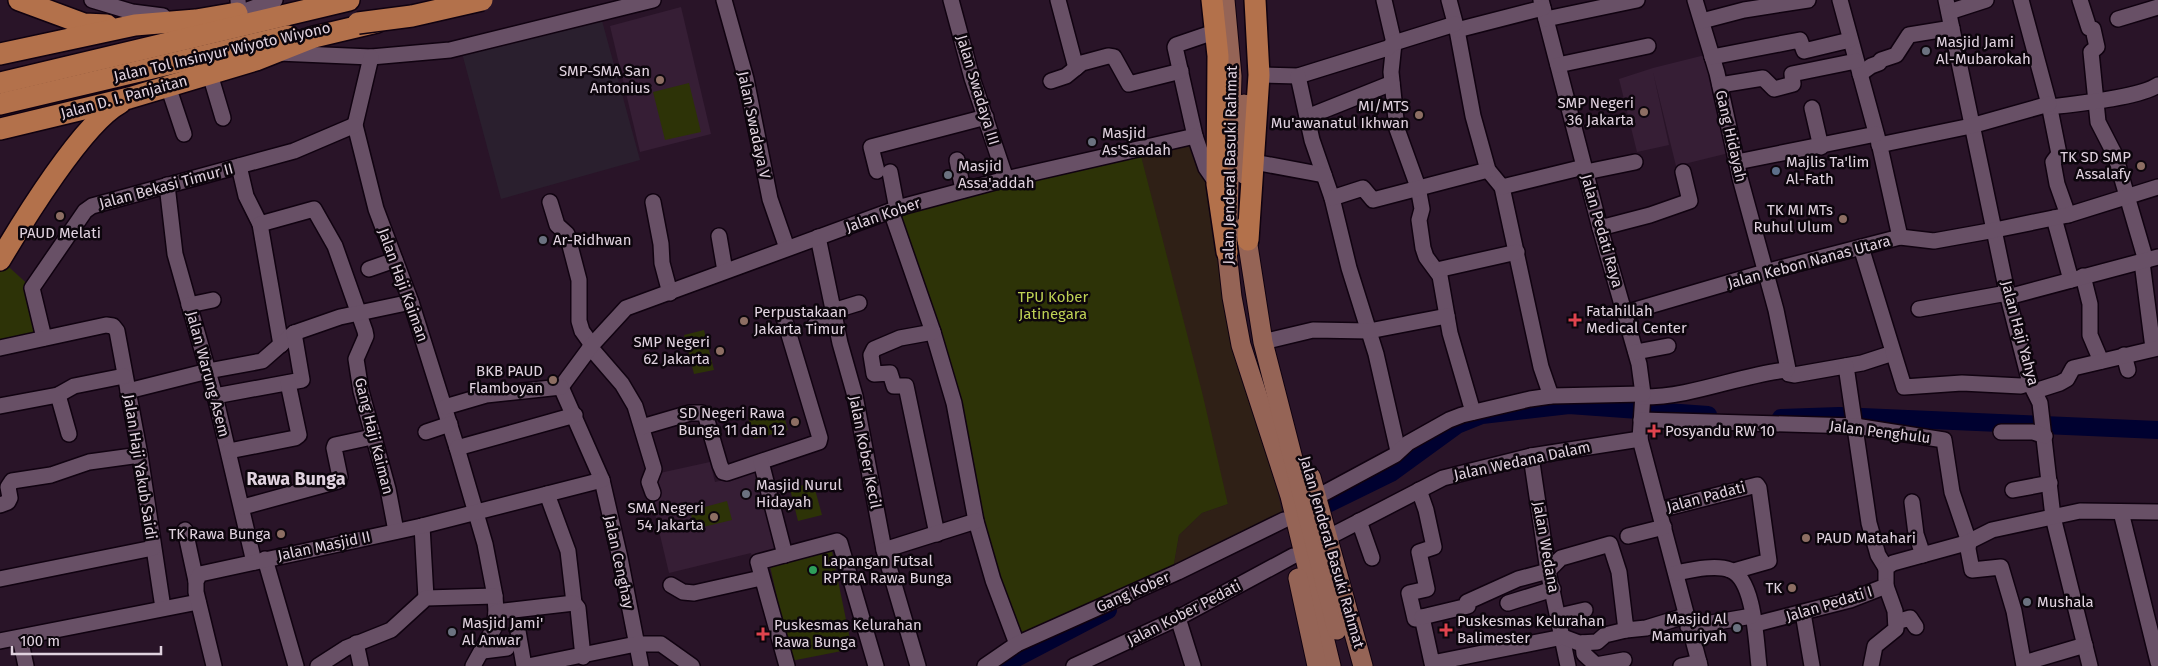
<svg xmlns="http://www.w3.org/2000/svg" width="2158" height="666" viewBox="0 0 2158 666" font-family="'Fira Sans',sans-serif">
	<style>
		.commercial { fill: #2f2016 }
		.industrial { fill: #2a1f2e }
		.built { fill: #361e35 }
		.green { fill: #2d3307 }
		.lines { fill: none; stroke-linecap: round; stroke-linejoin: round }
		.river { stroke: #000130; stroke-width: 18 }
		.minor-casing { stroke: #100210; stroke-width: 18 }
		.major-casing { stroke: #100210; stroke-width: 21 }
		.highway-casing { stroke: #100210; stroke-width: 24 }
		.minor { stroke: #685066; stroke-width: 15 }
		.major { stroke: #956456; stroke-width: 19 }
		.highway { stroke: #b3714b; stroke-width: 21 }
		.highway-bridge-casing { stroke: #100210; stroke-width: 24; stroke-linecap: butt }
		.highway-bridge { stroke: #b3714b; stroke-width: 21 }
		.worship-dot { fill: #6b7280; stroke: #0c050c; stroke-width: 2 }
		.education-dot { fill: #8d6e63; stroke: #0c050c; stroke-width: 2 }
		.service-dot { fill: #5c6f8a; stroke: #0c050c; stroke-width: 2 }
		.health-dot { fill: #e0444e; stroke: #0c050c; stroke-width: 2 }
		.leisure-dot { fill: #2e9e5b; stroke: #0c050c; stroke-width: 2 }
		.labels { text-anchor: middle; stroke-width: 5; stroke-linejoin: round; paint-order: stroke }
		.poi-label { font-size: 15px; fill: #e0d2df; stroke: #0c050c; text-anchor: start }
		.street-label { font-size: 15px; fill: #e0d2df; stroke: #0c050c }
		.park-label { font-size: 15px; fill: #bed154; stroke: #0c050c }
		.quarter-label { font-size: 18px; font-weight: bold; fill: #e0d2df; stroke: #0c050c }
	</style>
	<rect width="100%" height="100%" fill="#291428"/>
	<path class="commercial" d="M1195,136L1206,168L1284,520L1172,575L1179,535L1202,513L1228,504L1139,148Z"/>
	<path class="industrial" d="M601,17L640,160L501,199L462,53Z"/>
	<g class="built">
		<path d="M681,7L711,134L640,152L610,26Z"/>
		<path d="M1709,54L1733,152L1676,166L1653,72L1669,145L1637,152L1619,79L1653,68Z"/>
		<path d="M710,462L715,482L762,471L781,552L753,559L751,553L669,573L646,476Z"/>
	</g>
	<g class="green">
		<path d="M689,83L701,132L665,140L653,92Z"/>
		<path d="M1139,148L1202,392L1228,504L1202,513L1179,535L1172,575L1017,644L891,211Z"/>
		<path d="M0,259L32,288L44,338L0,348Z"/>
		<path d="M704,330L714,370L694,374L684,335Z"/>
		<path d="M782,408L788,430L754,439L748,417Z"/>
		<path d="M813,482L822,515L798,521L790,489Z"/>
		<path d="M727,501L732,520L695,529L690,511Z"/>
		<path d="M832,551L852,649L791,661L770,566Z"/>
	</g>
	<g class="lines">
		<g class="river">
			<path d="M1781,418L1839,416L2158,430"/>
			<path d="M1307,514L1391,473L1457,425L1482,415L1569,405L1708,415"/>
			<path d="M1001,666L1108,610"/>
		</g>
		<defs>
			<g id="minor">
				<path d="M92,0L132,12L163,16"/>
				<path d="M238,0L239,13L275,0"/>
				<path d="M724,0L746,79L770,199L787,248"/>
				<path d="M951,0L972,78L1006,179"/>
				<path d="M1058,0L1076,68"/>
				<path d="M1384,0L1394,43L1391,72L1397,129L1418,187L1422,209L1419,220L1423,248L1426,257L1440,276L1450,333L1473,412"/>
				<path d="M1449,0L1457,30L1473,116L1488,170L1502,187L1541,367L1551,396"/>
				<path d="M1541,0L1600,228L1639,364L1643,394L1640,439L1700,666"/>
				<path d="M1695,0L1717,73L1740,178L1776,310L1789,374L1794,375L1862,363L1893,353"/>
				<path d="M1840,0L1880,147L1900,237"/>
				<path d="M1946,0L2008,297L2030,383L2040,403L2053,517L2090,666"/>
				<path d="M2021,0L2049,104L2059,154L2053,162L2057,184L2068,215"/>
				<path d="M2080,0L2089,28L2093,29L2097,47L2091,52L2098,122L2115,155L2146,261"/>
				<path d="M1949,12L1986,0"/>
				<path d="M1546,19L1637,0"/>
				<path d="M2118,19L2158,7"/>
				<path d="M1702,21L1744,10L1808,0"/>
				<path d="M1457,30L1543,8"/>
				<path d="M1217,31L1176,45L1175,47L1195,136L1206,168L1217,184"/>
				<path d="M278,53L371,57L450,50L653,0"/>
				<path d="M371,57L355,125L376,209L411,302L457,448L485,544L495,596L496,612L494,628L473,666"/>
				<path d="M1712,57L1800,40L1804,51L1850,40"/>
				<path d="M1558,65L1648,46"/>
				<path d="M1860,74L1871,66L1879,63L1881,60L1896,55L1909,35L1952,28"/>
				<path d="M1259,75L1298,76L1388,48L1394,43L1455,24"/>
				<path d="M1298,76L1312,140L1332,198L1349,268L1376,354L1398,451"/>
				<path d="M212,81L223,118"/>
				<path d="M1051,81L1066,76L1082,63L1108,56L1114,57L1129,84L1181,71"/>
				<path d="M1720,85L1763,78L1774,89L1793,84L1792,74L1856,61"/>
				<path d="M168,86L184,134"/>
				<path d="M2049,107C2075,104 2139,98 2158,85"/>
				<path d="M1812,108L1821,147"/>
				<path d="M1307,117L1392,83"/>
				<path d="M1879,145L1971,126L2049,104"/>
				<path d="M957,160L963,190"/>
				<path d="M1254,162L1324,175"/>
				<path d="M1737,162L1876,134"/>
				<path d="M239,166L246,196L260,224L281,345"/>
				<path d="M877,171L871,147L986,117"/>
				<path d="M890,172L897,209"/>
				<path d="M1586,172L1635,162"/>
				<path d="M167,185L175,254L215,396L254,562"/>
				<path d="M1502,187L1584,167"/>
				<path d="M1332,198L1363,188L1373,200L1488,170"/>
				<path d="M550,202L557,225L567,234L579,280V321L582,331L592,345"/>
				<path d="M653,202L661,244L662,263L670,293"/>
				<path d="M891,211L933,332L954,403L976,521L993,580L1017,644"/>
				<path d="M2054,218L2071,280"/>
				<path d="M260,224L314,209L335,246L365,331L366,336L356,359L361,391L388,489L396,531"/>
				<path d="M1600,228L1650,215L1690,201L1683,172"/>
				<path d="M719,236L725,271"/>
				<path d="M818,237L840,343L855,396L884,550L918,666"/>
				<path d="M1861,247L1904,387L1962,383L2021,386L2030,383"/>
				<path d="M2142,262L2153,348"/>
				<path d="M369,269L395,260"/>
				<path d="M1437,270L1517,252"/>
				<path d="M2083,276L2090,304V335L2101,361"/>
				<path d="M2008,297L2158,257"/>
				<path d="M189,305L213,300"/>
				<path d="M1919,309L2007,293"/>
				<path d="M833,311L859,303"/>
				<path d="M1625,313L1765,272L1900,237L1934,241L1995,230L2068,215L2158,187"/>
				<path d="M815,325L835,321"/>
				<path d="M933,332L900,338L874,349L871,355L874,374L890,373L894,386H906L937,534"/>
				<path d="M44,338L32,288L85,211L92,206L294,151L355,125"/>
				<path d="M1263,342L1313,330L1369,331L1447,316"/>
				<path d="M590,347L622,384L635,406L654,469L649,482L653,493"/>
				<path d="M0,348L106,325L113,326L117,331L140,455L163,608"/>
				<path d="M1636,352L1668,346"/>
				<path d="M2124,355L2128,370"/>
				<path d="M1846,366L1869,523L1878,555L1886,568"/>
				<path d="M561,387L592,345L626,308L901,207L1006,179L1195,136"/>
				<path d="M561,387L602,480L620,558L641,666"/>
				<path d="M128,391L208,371L262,361L294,333L340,317L411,302"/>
				<path d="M2035,391L2060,383L2067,379L2073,368L2158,348"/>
				<path d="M58,395L69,434"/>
				<path d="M215,396L302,380L294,333"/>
				<path d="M1643,397C1693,397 1739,375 1787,370"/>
				<path d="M0,406L58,395L74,386L124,376"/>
				<path d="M445,407L486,395L561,387"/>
				<path d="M1641,420L1855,426L1944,440L1952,492L1969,542L1968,549L1972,570L2001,567L2014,611L2024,666"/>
				<path d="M642,427L690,413H702L706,417L720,465L723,472L727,473L819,442L820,438L784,318"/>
				<path d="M426,432L450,424"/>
				<path d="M2001,432H2033L2045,436"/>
				<path d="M457,448L575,415"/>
				<path d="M229,451L295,438L299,435L288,383"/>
				<path d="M1531,456L1548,571L1568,666"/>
				<path d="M761,462L785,555"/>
				<path d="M1419,490L1426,510L1434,547L1419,552L1427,589L1409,593L1415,619L1422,617L1432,663L1563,637L1579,643L1597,642L1605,635L1626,630"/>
				<path d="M2013,490L2050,483"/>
				<path d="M547,494L568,551L574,603L578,608L583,657"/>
				<path d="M1317,497L1395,455L1408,443L1449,420L1462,415L1530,399L1551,396L1643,394"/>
				<path d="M1912,502L1916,534L1923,555"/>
				<path d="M0,505L8,502L10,498L8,487L12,481L51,475L89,462L140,455"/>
				<path d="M243,507L338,481L340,477L334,448L335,445L372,437"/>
				<path d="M1659,510L1757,485L1759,488L1769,561L1734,571"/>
				<path d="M2121,512L2158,662"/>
				<path d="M1359,521L1372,558"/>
				<path d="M422,526L426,598"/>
				<path d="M185,530L196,581"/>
				<path d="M1628,536L1664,527"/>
				<path d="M1329,537L1443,478L1531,456L1640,439"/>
				<path d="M884,550L976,521"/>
				<path d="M265,559L296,666"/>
				<path d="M1676,573C1691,570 1716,564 1730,570C1755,579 1756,643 1759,666"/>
				<path d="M0,579L153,548"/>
				<path d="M671,585L683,592L694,593L761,578"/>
				<path d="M1508,603L1553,589"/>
				<path d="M496,612L574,603"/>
				<path d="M1803,613L1812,666"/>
				<path d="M1559,616L1585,610"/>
				<path d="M1422,617L1468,606L1467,602L1518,579L1548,571L1561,558L1610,544L1619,572L1626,630L1646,628L1685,616"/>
				<path d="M1178,618L1193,666"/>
				<path d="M1896,622L1910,618L1916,627"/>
				<path d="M1756,624L1850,600L1886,586V568L1893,563L1966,543L1992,530L2080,511L2158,512"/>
				<path d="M1688,627L1752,616"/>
				<path d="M518,631L524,666"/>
				<path d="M20,638L26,666"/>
				<path d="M0,641L198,602"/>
				<path d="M356,643L361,666"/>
				<path d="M1583,643L1584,654L1596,665L1624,660"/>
				<path d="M483,651L507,648"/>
				<path d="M2024,663L2085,645"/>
				<path d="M214,666L196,592V581L200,574L422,526L602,480"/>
				<path d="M318,666L346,648L391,630L426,598L495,596"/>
				<path d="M528,666L636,644H661L692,666"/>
				<path d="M787,666L758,562L837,541L840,543L876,666"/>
				<path d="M985,666L1017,644L1178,572L1284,520"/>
				<path d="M1074,666L1178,618L1293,556"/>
				<path d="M1681,666L1699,662"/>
				<path d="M1871,666L1875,646L1896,629L1895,611L1886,586"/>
			</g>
			<g id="major">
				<path d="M1225,0L1232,76L1227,252L1232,297L1241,345L1290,496L1331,666"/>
				<path d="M1244,104V174"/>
				<path d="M1245,226L1263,342L1337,630"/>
				<path d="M1311,477L1363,666"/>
				<path d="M1298,578L1317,666"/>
			</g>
			<g id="highway">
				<path d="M19,0L84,24L107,25"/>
				<path d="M1212,0L1218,56L1217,184L1227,252"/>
				<path d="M0,54L135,25L196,20L237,13"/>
				<path d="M0,83L349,0"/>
				<path d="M0,104L288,36"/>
				<path d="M0,129L129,98L256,60L314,37L377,22"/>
				<path d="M1248,240L1259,75L1255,0"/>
				<path d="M0,260C23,221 83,123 120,103"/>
			</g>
		</defs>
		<use href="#minor" class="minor-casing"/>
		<use href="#major" class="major-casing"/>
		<use href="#highway" class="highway-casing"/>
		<use href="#minor" class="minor"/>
		<use href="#major" class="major"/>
		<use href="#highway" class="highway"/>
		<defs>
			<path id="highway-bridge" d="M358,23L412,16L482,0"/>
		</defs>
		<use href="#highway-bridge" class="highway-bridge-casing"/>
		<use href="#highway-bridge" class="highway-bridge"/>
	</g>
	<g class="worship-dot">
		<circle cx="1926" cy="51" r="5"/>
		<circle cx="1092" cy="142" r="5"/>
		<circle cx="948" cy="175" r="5"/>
		<circle cx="543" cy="240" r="5"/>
		<circle cx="746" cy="494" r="5"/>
		<circle cx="2027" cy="602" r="5"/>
		<circle cx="1737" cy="628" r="5"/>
		<circle cx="452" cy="632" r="5"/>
	</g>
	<g class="education-dot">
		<circle cx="660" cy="80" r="5"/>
		<circle cx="1644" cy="112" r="5"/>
		<circle cx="1419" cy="115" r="5"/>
		<circle cx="2141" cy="166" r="5"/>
		<circle cx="60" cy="216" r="5"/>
		<circle cx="1843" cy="219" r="5"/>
		<circle cx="744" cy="321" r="5"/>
		<circle cx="720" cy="351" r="5"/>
		<circle cx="553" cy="380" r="5"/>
		<circle cx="795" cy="422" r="5"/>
		<circle cx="714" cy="517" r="5"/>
		<circle cx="281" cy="534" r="5"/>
		<circle cx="1806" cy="538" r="5"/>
		<circle cx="1792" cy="588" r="5"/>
	</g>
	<circle class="service-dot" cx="1776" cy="171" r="5"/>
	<g class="health-dot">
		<path d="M1572.5 312.5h5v5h5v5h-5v5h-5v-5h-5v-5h5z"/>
		<path d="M1651.5 423.5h5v5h5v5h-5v5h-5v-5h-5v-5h5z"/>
		<path d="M1443.5 622.5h5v5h5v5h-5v5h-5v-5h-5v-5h5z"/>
		<path d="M760.5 626.5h5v5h5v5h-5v5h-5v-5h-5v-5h5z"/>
	</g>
	<circle class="leisure-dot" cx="813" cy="570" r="5"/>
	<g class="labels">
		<g class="poi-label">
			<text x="1936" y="47">Masjid Jami<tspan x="1936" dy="17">Al-Mubarokah</tspan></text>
			<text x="650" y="76" text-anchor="end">SMP-SMA San<tspan x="650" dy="17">Antonius</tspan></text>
			<text x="1634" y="108" text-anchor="end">SMP Negeri<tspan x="1634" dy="17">36 Jakarta</tspan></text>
			<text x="1409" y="111" text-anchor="end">MI/MTS<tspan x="1409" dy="17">Mu'awanatul Ikhwan</tspan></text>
			<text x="1102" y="138">Masjid<tspan x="1102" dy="17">As'Saadah</tspan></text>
			<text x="2131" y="162" text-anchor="end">TK SD SMP<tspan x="2131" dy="17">Assalafy</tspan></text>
			<text x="1786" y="167">Majlis Ta'lim<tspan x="1786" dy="17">Al-Fath</tspan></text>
			<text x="958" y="171">Masjid<tspan x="958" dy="17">Assa'addah</tspan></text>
			<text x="1833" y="215" text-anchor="end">TK MI MTs<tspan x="1833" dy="17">Ruhul Ulum</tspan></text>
			<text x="60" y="238" text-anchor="middle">PAUD Melati</text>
			<text x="553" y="245">Ar-Ridhwan</text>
			<text x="1586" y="316">Fatahillah<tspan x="1586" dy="17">Medical Center</tspan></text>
			<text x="754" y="317">Perpustakaan<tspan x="754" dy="17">Jakarta Timur</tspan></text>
			<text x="710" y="347" text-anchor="end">SMP Negeri<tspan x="710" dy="17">62 Jakarta</tspan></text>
			<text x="543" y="376" text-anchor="end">BKB PAUD<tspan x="543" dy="17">Flamboyan</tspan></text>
			<text x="785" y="418" text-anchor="end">SD Negeri Rawa<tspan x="785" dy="17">Bunga 11 dan 12</tspan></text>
			<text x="1665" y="436">Posyandu RW 10</text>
			<text x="756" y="490">Masjid Nurul<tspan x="756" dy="17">Hidayah</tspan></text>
			<text x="704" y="513" text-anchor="end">SMA Negeri<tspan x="704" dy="17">54 Jakarta</tspan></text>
			<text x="271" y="539" text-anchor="end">TK Rawa Bunga</text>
			<text x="1816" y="543">PAUD Matahari</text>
			<text x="823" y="566">Lapangan Futsal<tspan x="823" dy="17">RPTRA Rawa Bunga</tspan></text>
			<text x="1782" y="593" text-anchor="end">TK</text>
			<text x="2037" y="607">Mushala</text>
			<text x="1727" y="624" text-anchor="end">Masjid Al<tspan x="1727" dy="17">Mamuriyah</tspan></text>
			<text x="1457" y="626">Puskesmas Kelurahan<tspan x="1457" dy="17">Balimester</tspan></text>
			<text x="462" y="628">Masjid Jami'<tspan x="462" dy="17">Al Anwar</tspan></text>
			<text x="774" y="630">Puskesmas Kelurahan<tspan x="774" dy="17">Rawa Bunga</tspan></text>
		</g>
		<g class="street-label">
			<text transform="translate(222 52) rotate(-13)" y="5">Jalan Tol Insinyur Wiyoto Wiyono</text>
			<text transform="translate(978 90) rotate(73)" y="5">Jalan Swadaya III</text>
			<text transform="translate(124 97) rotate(-15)" y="5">Jalan D. I. Panjaitan</text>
			<text transform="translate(754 125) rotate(78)" y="5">Jalan Swadaya V</text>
			<text transform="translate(1731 136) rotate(77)" y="5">Gang Hidayah</text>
			<text transform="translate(1230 165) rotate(-89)" y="5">Jalan Jenderal Basuki Rahmat</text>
			<text transform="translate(166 186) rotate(-15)" y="5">Jalan Bekasi Timur II</text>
			<text transform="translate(883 215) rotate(-19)" y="5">Jalan Kober</text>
			<text transform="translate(1602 231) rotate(74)" y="5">Jalan Pedati Raya</text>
			<text transform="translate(1809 262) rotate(-15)" y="5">Jalan Kebon Nanas Utara</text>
			<text transform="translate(403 285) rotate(70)" y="5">Jalan Haji Kaiman</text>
			<text transform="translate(2020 333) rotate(75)" y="5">Jalan Haji Yahya</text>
			<text transform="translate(208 374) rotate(75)" y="5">Jalan Warung Asem</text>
			<text transform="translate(1880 432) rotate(7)" y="5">Jalan Penghulu</text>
			<text transform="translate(374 436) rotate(76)" y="5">Gang Haji Kaiman</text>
			<text transform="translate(865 452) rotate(79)" y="5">Jalan Kober Kecil</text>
			<text transform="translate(1522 461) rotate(-12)" y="5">Jalan Wedana Dalam</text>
			<text transform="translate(140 467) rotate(81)" y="5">Jalan Haji Yakub Saidi</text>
			<text transform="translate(1706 497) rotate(-15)" y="5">Jalan Padati</text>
			<text transform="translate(324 546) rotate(-12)" y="5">Jalan Masjid II</text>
			<text transform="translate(1546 547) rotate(80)" y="5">Jalan Wedana</text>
			<text transform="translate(1332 552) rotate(74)" y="5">Jalan Jenderal Basuki Rahmat</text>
			<text transform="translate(619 562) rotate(78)" y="5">Jalan Cenghay</text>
			<text transform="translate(1133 592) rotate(-24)" y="5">Gang Kober</text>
			<text transform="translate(1829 604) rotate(-17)" y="5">Jalan Pedati I</text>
			<text transform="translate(1184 613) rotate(-27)" y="5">Jalan Kober Pedati</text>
		</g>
		<g class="park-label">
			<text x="1053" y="302">TPU Kober<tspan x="1053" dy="17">Jatinegara</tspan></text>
		</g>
		<g class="quarter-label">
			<text x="296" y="485">Rawa Bunga</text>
		</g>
	</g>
	<path d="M12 646v8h149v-8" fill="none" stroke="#e0d2df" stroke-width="2.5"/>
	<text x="20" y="646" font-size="15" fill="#e0d2df" stroke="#0c050c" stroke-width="4" paint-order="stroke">100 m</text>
</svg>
